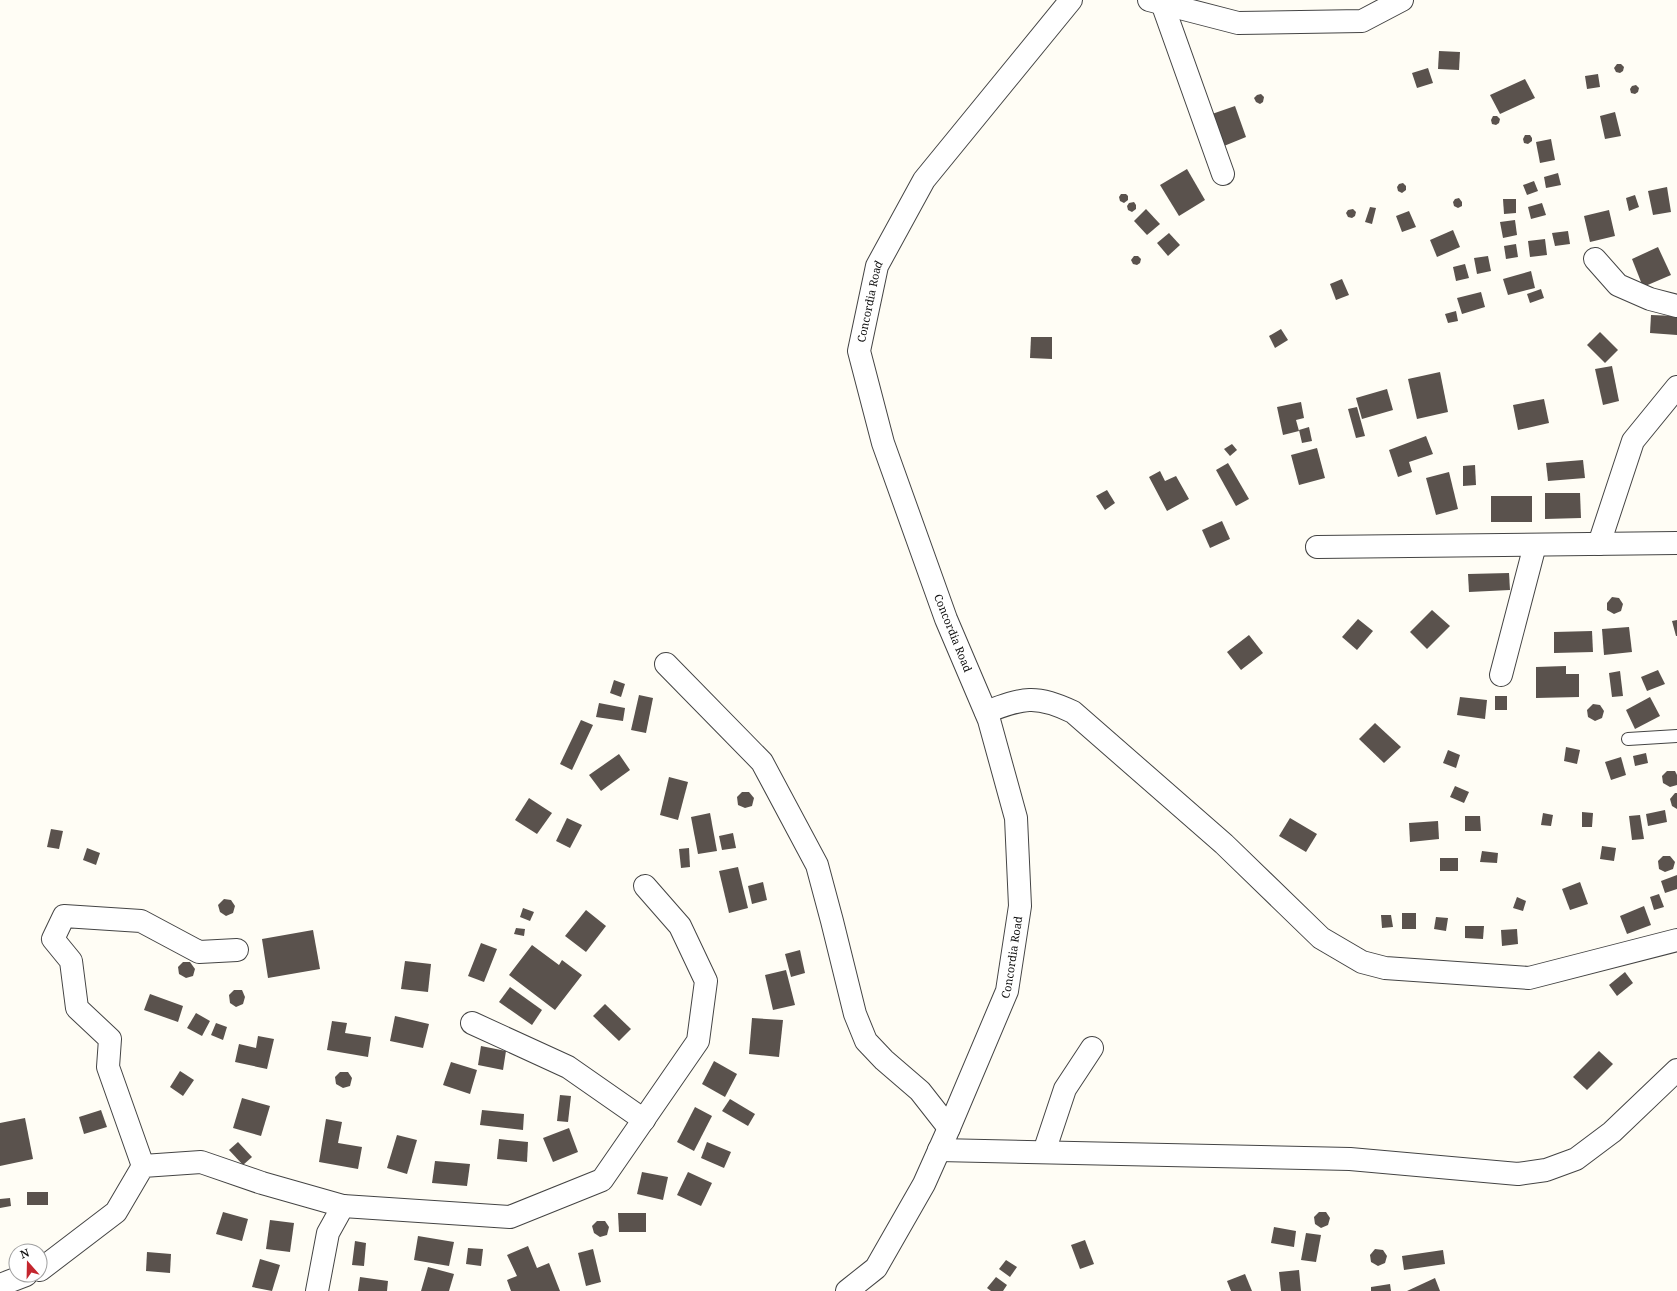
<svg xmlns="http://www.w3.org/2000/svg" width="1677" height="1291" viewBox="0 0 1677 1291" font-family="'Noto Serif',serif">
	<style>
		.building { fill: #5a524d }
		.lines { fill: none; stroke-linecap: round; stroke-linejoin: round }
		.lane-casing { stroke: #444; stroke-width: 14 }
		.street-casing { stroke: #444; stroke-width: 24 }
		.lane { stroke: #fff; stroke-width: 12 }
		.street { stroke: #fff; stroke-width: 22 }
		.labels { text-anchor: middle; stroke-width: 4; stroke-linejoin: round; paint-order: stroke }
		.street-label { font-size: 11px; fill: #111; stroke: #fff }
	</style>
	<rect width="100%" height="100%" fill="#fffdf5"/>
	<g class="building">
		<path d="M1439,51L1460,52L1459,70L1438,69Z"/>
		<path d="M1617,64H1621L1624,67L1623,71L1620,73L1616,72L1614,68Z"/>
		<path d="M1428,68L1433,83L1417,88L1412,73Z"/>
		<path d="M1598,74L1600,87L1587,89L1585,76Z"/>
		<path d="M1525,79L1535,98L1500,114L1490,95Z"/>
		<path d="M1636,85L1639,88L1638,92L1635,94L1631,93L1630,89L1632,86Z"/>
		<path d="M1261,94L1264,97L1263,102L1260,104L1256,102L1254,98L1257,95Z"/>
		<path d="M1235,106L1246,137L1224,146L1212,114Z"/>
		<path d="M1615,112L1621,136L1605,139L1600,116Z"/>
		<path d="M1493,116H1497L1500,119L1499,123L1496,125L1492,124L1491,120Z"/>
		<path d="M1525,135H1530L1532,138V141L1528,144L1524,143L1523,139Z"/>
		<path d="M1551,139L1555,160L1540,163L1536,142Z"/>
		<path d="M1187,169L1205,200L1179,216L1160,185Z"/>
		<path d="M1558,173L1561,185L1546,188L1544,177Z"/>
		<path d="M1534,181L1538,191L1527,195L1523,185Z"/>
		<path d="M1403,183L1406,186V190L1402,193L1398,191L1397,187L1399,184Z"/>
		<path d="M1667,187L1671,212L1653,215L1648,191Z"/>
		<path d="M1121,194H1126L1128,196V200L1124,203L1120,201L1119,197Z"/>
		<path d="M1635,195L1639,207L1629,211L1626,198Z"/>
		<path d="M1459,198L1462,202V206L1458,208L1454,206L1453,202L1455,199Z"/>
		<path d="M1503,199H1516V213L1504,214Z"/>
		<path d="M1134,202L1136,205V209L1132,212L1128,210L1127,206L1129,203Z"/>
		<path d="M1542,203L1546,215L1531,219L1528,207Z"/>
		<path d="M1370,207L1376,208L1372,224L1365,222Z"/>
		<path d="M1146,209L1160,224L1147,235L1134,221Z"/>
		<path d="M1353,209L1356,212L1355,216L1352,218L1348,217L1346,213L1348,210Z"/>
		<path d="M1609,210L1615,236L1590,242L1584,216Z"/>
		<path d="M1409,211L1416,227L1402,232L1396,216Z"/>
		<path d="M1515,220L1517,235L1503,238L1500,222Z"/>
		<path d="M1453,230L1460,247L1437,257L1430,240Z"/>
		<path d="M1568,231L1570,244L1555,246L1552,233Z"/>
		<path d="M1169,233L1180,245L1168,256L1157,243Z"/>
		<path d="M1545,239L1547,255L1530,257L1528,241Z"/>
		<path d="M1516,244L1518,257L1506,259L1504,246Z"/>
		<path d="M1658,247L1671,275L1643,287L1632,259Z"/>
		<path d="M1134,256H1138L1141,259L1140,263L1137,265L1133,264L1131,260Z"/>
		<path d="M1488,256L1491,271L1477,274L1474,258Z"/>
		<path d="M1465,264L1469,278L1456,281L1453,267Z"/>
		<path d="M1531,271L1535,288L1508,295L1503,279Z"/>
		<path d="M1342,279L1349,295L1336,300L1330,284Z"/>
		<path d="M1541,289L1544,298L1530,303L1527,294Z"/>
		<path d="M1481,292L1485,307L1462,314L1457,298Z"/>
		<path d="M1456,311L1458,321L1448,323L1445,314Z"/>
		<path d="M1651,315L1677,316V335L1650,333Z"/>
		<path d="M1281,329L1288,340L1275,348L1269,336Z"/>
		<path d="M1600,332L1618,350L1605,363L1587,345Z"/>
		<path d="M1031,337H1052V359L1030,358Z"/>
		<path d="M1612,366L1619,401L1603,405L1595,369Z"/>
		<path d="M1440,372L1448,412L1417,419L1408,379Z"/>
		<path d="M1387,389L1393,410L1362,419L1356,398Z"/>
		<path d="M1544,399L1549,423L1518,430L1513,405Z"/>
		<path d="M1301,402L1304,418L1296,420L1299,431L1283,435L1277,407Z"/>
		<path d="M1357,407L1365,436L1356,438L1348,409Z"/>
		<path d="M1309,427L1312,441L1302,443L1299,430Z"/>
		<path d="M1426,436L1433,454L1409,462L1412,472L1398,477L1389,450Z"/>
		<path d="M1232,444L1237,450L1230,456L1224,449Z"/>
		<path d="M1317,448L1325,478L1299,485L1291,455Z"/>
		<path d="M1583,460L1585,478L1548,481L1546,463Z"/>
		<path d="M1228,463L1249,499L1236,506L1216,470Z"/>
		<path d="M1475,465L1476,485L1463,486V466Z"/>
		<path d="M1160,471L1165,481L1176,476L1189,499L1167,511L1149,477Z"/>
		<path d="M1449,472L1458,509L1436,515L1426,478Z"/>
		<path d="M1107,490L1115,503L1105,510L1096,496Z"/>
		<path d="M1545,493H1580L1581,518L1545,519Z"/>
		<rect x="1491" y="496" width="41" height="26"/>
		<path d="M1222,521L1230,539L1210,548L1202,530Z"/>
		<path d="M1509,573L1510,590L1469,592L1468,574Z"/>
		<path d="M1612,597L1619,598L1623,604L1621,611L1614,614L1607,610V603Z"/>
		<path d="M1432,610L1450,626L1427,649L1410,632Z"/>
		<path d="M1358,619L1373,631L1357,650L1342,637Z"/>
		<path d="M1677,620V636H1676L1672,621Z"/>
		<path d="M1629,627L1632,652L1604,655L1602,629Z"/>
		<path d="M1592,631L1593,652L1554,653V632Z"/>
		<path d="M1249,635L1263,653L1241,670L1227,652Z"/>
		<path d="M1566,666V674H1579V697L1536,698V667Z"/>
		<path d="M1658,670L1665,684L1647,691L1641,677Z"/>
		<path d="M1620,671L1623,696L1612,697L1609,673Z"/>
		<path d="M614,680L625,684L621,697L610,693Z"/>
		<path d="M639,695L653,698L646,733L631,730Z"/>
		<rect x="1495" y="696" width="12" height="14"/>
		<path d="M1460,697L1487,700L1485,719L1457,715Z"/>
		<path d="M1650,697L1660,716L1635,729L1626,710Z"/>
		<path d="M599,703L625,708L623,721L596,717Z"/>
		<path d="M1593,704L1600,705L1604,711L1602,718L1595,721L1588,717L1587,710Z"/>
		<path d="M581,720L593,725L572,770L560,764Z"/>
		<path d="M1375,723L1401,747L1384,763L1359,739Z"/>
		<path d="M1566,747L1580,750L1577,764L1564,761Z"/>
		<path d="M1448,750L1460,755L1456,768L1443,763Z"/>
		<path d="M1646,753L1648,763L1635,766L1633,756Z"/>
		<path d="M619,754L630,770L601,791L589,775Z"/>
		<path d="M1621,757L1626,775L1611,780L1605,762Z"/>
		<path d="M1667,771H1675L1677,775V785L1670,787L1663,783L1662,776Z"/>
		<path d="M669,777L688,782L678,820L660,815Z"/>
		<path d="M1455,786L1469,792L1464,803L1450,797Z"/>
		<path d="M742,792H749L754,798L752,806L745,808L738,805L737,797Z"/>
		<path d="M1675,793H1677V809L1672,806L1670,799Z"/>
		<path d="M529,798L552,813L537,834L515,820Z"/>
		<path d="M1665,810L1667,822L1648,826L1646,814Z"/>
		<path d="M1582,812L1593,813L1592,827H1582Z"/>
		<path d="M710,813L717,851L698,854L691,817Z"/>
		<path d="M1543,813L1553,815L1551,826L1541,825Z"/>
		<path d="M1640,815L1644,839L1632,840L1629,816Z"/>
		<path d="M1465,816H1480L1481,831H1465Z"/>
		<path d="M567,818L582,825L570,848L556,841Z"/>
		<path d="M1290,818L1317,834L1306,852L1279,836Z"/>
		<path d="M1438,821L1439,839L1410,842L1409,823Z"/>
		<path d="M51,829L63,831L59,849L47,847Z"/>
		<path d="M733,833L736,848L722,850L719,836Z"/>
		<path d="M1602,846L1616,848L1614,861L1600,859Z"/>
		<path d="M87,848L100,853L96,865L83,860Z"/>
		<path d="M689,848L690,867L681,868L679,849Z"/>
		<path d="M1482,851L1498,853L1497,863L1480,862Z"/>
		<path d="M1663,856H1670L1675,862L1673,869L1665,872L1659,869L1658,861Z"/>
		<rect x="1440" y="858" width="18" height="13"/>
		<path d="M738,867L748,908L729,913L719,871Z"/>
		<path d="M1677,875V889L1665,893L1661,881Z"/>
		<path d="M763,882L767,900L752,904L748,886Z"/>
		<path d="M1580,882L1588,904L1570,910L1562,889Z"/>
		<path d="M1659,894L1664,907L1654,910L1650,897Z"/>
		<path d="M1517,897L1526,901L1523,911L1513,908Z"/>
		<path d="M224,899L231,900L235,906L233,913L226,916L220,912L218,905Z"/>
		<path d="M1644,906L1651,925L1627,934L1620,916Z"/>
		<path d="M523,908L534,912L530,921L520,917Z"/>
		<path d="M586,910L606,926L586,952L565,936Z"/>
		<rect x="1402" y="913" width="14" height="16"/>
		<path d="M1381,915H1391L1393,927L1382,928Z"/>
		<path d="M1436,917L1448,918L1446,931L1434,929Z"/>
		<path d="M1465,926H1484L1483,939L1465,938Z"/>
		<path d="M516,928L525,929L524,936L514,934Z"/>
		<path d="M1517,929L1518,944L1502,946L1501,930Z"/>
		<path d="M313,930L320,969L268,978L262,939Z"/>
		<path d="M481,943L497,949L484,982L468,976Z"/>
		<path d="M532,945L559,965L562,960L582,975L555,1010L509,975Z"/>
		<path d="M800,950L805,973L791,977L785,954Z"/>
		<path d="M405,961L431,964L428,992L401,989Z"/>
		<path d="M183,962H190L195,969L193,976L186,978L179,974L178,967Z"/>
		<path d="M786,970L795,1005L773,1010L765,975Z"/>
		<path d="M1625,972L1633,983L1617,996L1609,985Z"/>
		<path d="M510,987L542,1010L532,1025L499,1002Z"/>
		<path d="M234,990H242L245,997L243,1004L236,1007L230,1003L229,995Z"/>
		<path d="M150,994L183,1006L178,1022L144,1010Z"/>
		<path d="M605,1004L631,1029L619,1041L593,1016Z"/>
		<path d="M196,1013L210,1021L202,1036L187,1028Z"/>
		<path d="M395,1016L429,1024L423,1048L390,1041Z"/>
		<path d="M752,1018L783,1020L779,1057L749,1054Z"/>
		<path d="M332,1021L347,1023L345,1033L371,1037L368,1057L327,1050Z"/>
		<path d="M216,1023L227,1027L223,1040L211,1035Z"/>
		<path d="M258,1036L274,1039L267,1069L235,1062L239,1044L256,1048Z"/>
		<path d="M481,1046L506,1051L503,1070L478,1065Z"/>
		<path d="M1599,1051L1613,1064L1587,1090L1573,1077Z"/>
		<path d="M714,1061L737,1074L725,1097L702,1084Z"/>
		<path d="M451,1062L477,1070L470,1094L443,1085Z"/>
		<path d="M180,1071L194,1080L183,1096L170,1087Z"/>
		<path d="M340,1072H348L352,1078L350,1086L343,1088L336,1084L335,1077Z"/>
		<path d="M560,1095L571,1096L568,1122L557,1121Z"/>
		<path d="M242,1098L270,1106L261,1136L233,1128Z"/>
		<path d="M730,1099L755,1114L748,1126L722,1111Z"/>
		<path d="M695,1107L712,1116L694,1151L677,1142Z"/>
		<path d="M101,1110L107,1127L84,1134L79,1117Z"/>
		<path d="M482,1110L524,1114L523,1130L480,1125Z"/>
		<path d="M25,1118L33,1159L0,1166V1123Z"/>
		<path d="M326,1119L342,1122L338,1143L362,1147L358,1169L319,1162Z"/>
		<path d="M569,1128L578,1152L553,1162L543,1138Z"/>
		<path d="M397,1135L417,1140L407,1174L387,1168Z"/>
		<path d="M499,1139L528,1142L527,1162L497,1159Z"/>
		<path d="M238,1142L252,1157L243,1165L229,1150Z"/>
		<path d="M707,1142L731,1152L724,1168L701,1158Z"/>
		<path d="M435,1161L470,1164L467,1186L432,1183Z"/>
		<path d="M642,1172L668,1177L663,1200L637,1194Z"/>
		<path d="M688,1172L712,1183L701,1206L677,1195Z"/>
		<rect x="27" y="1192" width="21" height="13"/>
		<path d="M10,1198L11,1206L0,1208V1199Z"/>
		<path d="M223,1212L248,1219L242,1241L216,1234Z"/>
		<path d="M1319,1212H1326L1330,1218L1328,1225L1321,1228L1315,1224L1314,1217Z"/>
		<path d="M618,1213H646V1232H619Z"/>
		<path d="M270,1220L294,1223L290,1252L266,1249Z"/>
		<path d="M597,1221H605L609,1227L607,1235L600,1237L594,1233L592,1226Z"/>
		<path d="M1274,1227L1296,1231L1294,1247L1271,1243Z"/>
		<path d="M1306,1233L1321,1235L1316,1262L1301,1260Z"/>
		<path d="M418,1236L454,1242L449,1266L414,1260Z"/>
		<path d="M1085,1240L1094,1264L1080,1269L1071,1245Z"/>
		<path d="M355,1241L366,1243L364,1266L352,1265Z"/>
		<path d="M528,1246L537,1268L549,1263L560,1291H511L507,1280L517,1276L507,1255Z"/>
		<path d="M468,1248L483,1249L481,1266L466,1264Z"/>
		<path d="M593,1249L601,1282L586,1286L578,1253Z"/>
		<path d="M1375,1249L1383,1250L1387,1256L1385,1263L1378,1266L1371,1262L1370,1255Z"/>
		<path d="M1443,1250L1445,1264L1404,1270L1402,1256Z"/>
		<path d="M147,1252L171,1254L170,1273L146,1271Z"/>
		<path d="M260,1259L280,1265L272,1291L252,1287Z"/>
		<path d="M1006,1260L1017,1267L1010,1277L999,1269Z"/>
		<path d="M428,1267L454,1274L449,1291H421Z"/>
		<path d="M1299,1270L1301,1291H1281L1279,1272Z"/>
		<path d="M1245,1274L1252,1291H1231L1227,1281Z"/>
		<path d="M360,1277L388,1281L387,1291H358Z"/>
		<path d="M996,1277L1007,1285L1003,1291H991L987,1288Z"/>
		<path d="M1435,1278L1440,1291H1407Z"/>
		<path d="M1390,1284L1391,1291H1371V1287Z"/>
	</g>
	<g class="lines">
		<defs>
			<path id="lane" d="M1628,739L1677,736"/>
			<g id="street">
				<path d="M1149,0L1238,23L1362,21L1402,0"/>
				<path d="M1162,3L1223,174"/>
				<path d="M1595,259L1618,285L1650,299L1677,306"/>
				<path d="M1599,544L1633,441L1677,387"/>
				<path d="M1317,547L1677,543"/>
				<path d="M666,664L762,762L817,865L832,921L855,1014L866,1041L884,1060L920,1091L949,1128"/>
				<path d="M1501,675L1535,545"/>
				<path d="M986,712C1023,698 1036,694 1073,712L1224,844L1321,938L1362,962L1385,968L1529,978L1677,940"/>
				<path d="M472,1023L568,1067L644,1120"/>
				<path d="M939,1150L1350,1159L1518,1174L1546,1170L1576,1159L1612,1132L1677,1070"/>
				<path d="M1044,1152L1065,1089L1092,1048"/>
				<path d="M143,1166L108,1067L110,1039L77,1008L71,961L53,939L64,916L141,921L199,952L237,950"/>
				<path d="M40,1270L116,1212L143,1166L201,1162L262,1183L343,1206"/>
				<path d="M0,1285L26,1275"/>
				<path d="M317,1291L328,1233L343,1206L510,1217L602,1180L698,1041L706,981L680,926L645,886"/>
				<path id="s1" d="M847,1291L876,1268L924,1184L949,1128L1007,991L1020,906L1016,818L989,720L946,619L883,443L859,351L877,266L924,180L1071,0"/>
			</g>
		</defs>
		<use href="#lane" class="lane-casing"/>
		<use href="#street" class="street-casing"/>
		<use href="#lane" class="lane"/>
		<use href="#street" class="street"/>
	</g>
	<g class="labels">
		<g class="street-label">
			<text dy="4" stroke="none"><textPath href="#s1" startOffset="1062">Concordia Road</textPath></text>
			<text transform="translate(953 633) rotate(68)" y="4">Concordia Road</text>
			<text dy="4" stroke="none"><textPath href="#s1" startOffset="378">Concordia Road</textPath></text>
		</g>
	</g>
	<g transform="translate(28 1263) rotate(340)"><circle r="19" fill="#ffffff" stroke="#a0a0a0"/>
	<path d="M0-3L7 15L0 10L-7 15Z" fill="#c4262e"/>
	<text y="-6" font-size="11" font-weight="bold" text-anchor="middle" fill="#111111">N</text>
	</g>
</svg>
